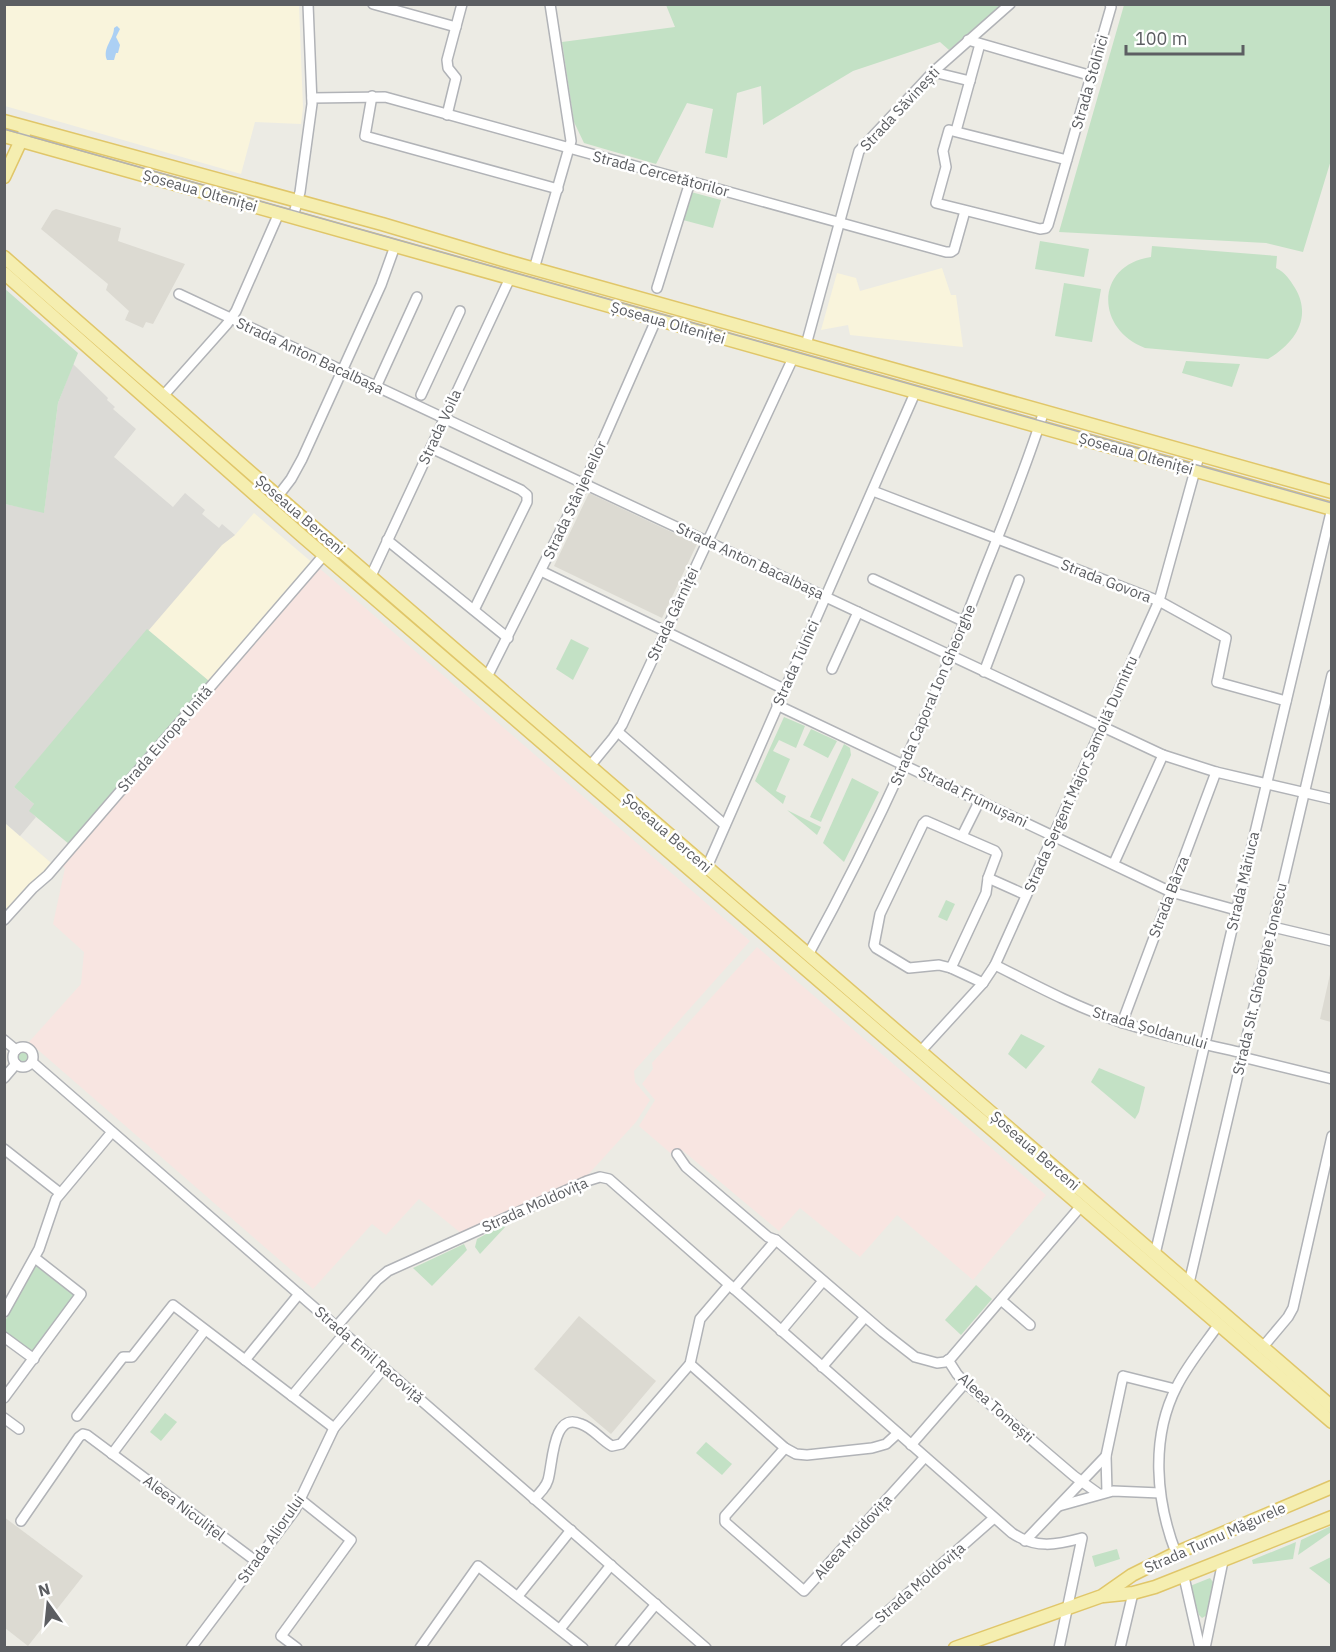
<svg xmlns="http://www.w3.org/2000/svg" width="1336" height="1652" viewBox="0 0 1336 1652" font-family="'IBM Plex Sans',sans-serif">
	<style>
		.commercial { fill: #f9f4dc }
		.industrial { fill: #dbdad6 }
		.education { fill: #dcdad2 }
		.medical { fill: #f8e5e1 }
		.green { fill: #c3e1c5 }
		.water { fill: #acd0f4 }
		.lines { fill: none; stroke-linecap: round; stroke-linejoin: round }
		.minor-casing { stroke: #b1b3b7; stroke-width: 12 }
		.major-casing { stroke: #e0c669; stroke-width: 15 }
		.minor { stroke: #fff; stroke-width: 9 }
		.major { stroke: #f5eeb0; stroke-width: 12 }
		.tram { stroke: #b2b2b3; stroke-width: 1.5 }
		.labels { text-anchor: middle; stroke-width: 5; stroke-linejoin: round; paint-order: stroke }
		.street-label { font-size: 15px; fill: #5c5e62; stroke: #fff }
	</style>
	<rect width="100%" height="100%" fill="#ecebe4"/>
	<g class="commercial">
		<path d="M4,5H299L303,108L301,124L255,122L241,174L5,106Z"/>
		<path d="M942,268L951,295H956L963,347L850,335L848,325L821,330L837,273L856,278L860,291Z"/>
		<path d="M254,513L315,565L212,684L147,629L222,544L235,535Z"/>
		<path d="M5,823L57,868L5,927Z"/>
	</g>
	<path class="industrial" d="M73,364L108,398L107,400L115,407L113,409L136,429L114,457L173,507L185,493L205,510L202,514L219,528L222,524L235,535L222,545L14,787L35,805L30,811L36,817L20,836L5,823V504L44,512L58,403Z"/>
	<g class="education">
		<path d="M56,209L121,228L118,241L185,264L153,324L146,322L143,328L125,320L129,311L106,290L108,284L41,229L52,211Z"/>
		<path d="M589,493L697,544L662,618L554,566Z"/>
		<path d="M1331,970V1022L1320,1019Z"/>
		<path d="M579,1316L656,1381L611,1434L534,1369Z"/>
		<path d="M4,1517L83,1576L28,1646L5,1628Z"/>
	</g>
	<g class="medical">
		<path d="M318,567L750,941L634,1071L635,1082L650,1100L636,1122L585,1178L462,1234L419,1199L386,1235L372,1224L313,1289L29,1042L81,984L84,952L53,924L65,868L61,865Z"/>
		<path d="M757,947L1046,1195L973,1280L897,1215L860,1257L800,1208L779,1231L682,1150L675,1157L639,1126L655,1100L642,1084L653,1069L652,1063Z"/>
	</g>
	<g class="green">
		<path d="M666,5H1001L949,50L940,42L853,71L763,125L761,86L737,93L727,158L705,153L713,109L687,103L656,164L584,143L574,122L562,42L675,27Z"/>
		<path d="M1124,5H1331V160L1303,252L1266,243L1059,232Z"/>
		<path d="M691,192L721,200L713,228L683,220Z"/>
		<path d="M1040,241L1089,249L1084,277L1035,269Z"/>
		<path d="M1152,246L1277,256L1276,268C1285,272 1290,280 1295,288C1313,318 1294,344 1268,359L1145,348C1095,329 1095,265 1151,257Z"/>
		<path d="M1064,283L1101,289L1092,342L1055,336Z"/>
		<path d="M4,288L78,353L58,403L44,513L5,504Z"/>
		<path d="M1186,361L1240,364L1232,387L1182,373Z"/>
		<path d="M147,629L209,681L69,844L29,811L34,804L14,787Z"/>
		<path d="M571,639L589,648L573,680L556,669Z"/>
		<path d="M784,717L805,726L796,748L779,740L773,751L790,759L776,791L786,796L783,804L755,781Z"/>
		<path d="M811,729L837,741L828,758L803,745Z"/>
		<path d="M844,744L850,748L851,755L821,822L810,817Z"/>
		<path d="M852,778L879,792L844,862L823,843Z"/>
		<path d="M787,810L821,827L817,835Z"/>
		<path d="M946,900L955,904L947,921L938,917Z"/>
		<path d="M1021,1034L1045,1046L1026,1069L1008,1054Z"/>
		<circle cx="23" cy="1057" r="7"/>
		<path d="M1099,1068L1145,1087L1139,1112L1135,1119L1091,1082Z"/>
		<path d="M506,1223L507,1225L480,1254L475,1247L477,1239Z"/>
		<path d="M464,1244L467,1250L432,1286L413,1268Z"/>
		<path d="M36,1266L77,1295L33,1355L5,1334V1321Z"/>
		<path d="M976,1285L992,1299L961,1335L945,1320Z"/>
		<path d="M165,1413L177,1422L161,1441L150,1432Z"/>
		<path d="M706,1442L732,1464L722,1475L696,1453Z"/>
		<path d="M1331,1526V1532L1298,1555L1301,1540Z"/>
		<path d="M1296,1542L1293,1559L1253,1564L1252,1560Z"/>
		<path d="M1117,1549L1120,1559L1095,1567L1092,1556Z"/>
		<path d="M1331,1557V1585L1309,1568Z"/>
		<path d="M1210,1578L1213,1582L1207,1615L1202,1618L1199,1615L1190,1586Z"/>
	</g>
	<path class="water" d="M117,26L120,29L116,37L120,45L118,53H116L114,60H107C102,48 114,39 114,28Z"/>
	<g class="lines">
		<defs>
			<g id="minor">
				<path d="M373,4L456,27"/>
				<path d="M968,40L1092,76"/>
				<path d="M933,72L970,81"/>
				<path d="M372,96L365,136L558,189"/>
				<path d="M312,98L385,97L946,252H951L954,250L965,211"/>
				<path d="M447,115L456,78L448,68L447,60L462,4"/>
				<path d="M956,131L980,44"/>
				<path d="M1067,160L949,130L943,151L946,167L936,203L1040,229L1046,228L1048,225L1111,7L1110,4"/>
				<path d="M293,217L300,192L312,104L308,4"/>
				<path d="M534,269L571,141L550,4"/>
				<path d="M657,288L690,182"/>
				<path d="M179,294L1163,755L1216,772L1332,799"/>
				<path d="M806,345L859,151L933,72L1010,4"/>
				<path d="M376,387L417,297"/>
				<path d="M421,395L460,311"/>
				<path d="M163,396L227,324L236,311L279,213"/>
				<path d="M431,448L521,490L527,495V502L474,610"/>
				<path d="M873,491L1159,601L1226,638L1217,682L1286,701"/>
				<path d="M278,496L291,479L302,459L381,285L395,246"/>
				<path d="M387,540L508,638"/>
				<path d="M541,571L784,689"/>
				<path d="M371,576L510,278"/>
				<path d="M873,579L965,622"/>
				<path d="M832,669L858,612"/>
				<path d="M984,672L1019,580"/>
				<path d="M487,677L584,484L656,320"/>
				<path d="M777,705L1171,892L1236,910"/>
				<path d="M618,732L725,825"/>
				<path d="M590,766L613,738L622,725L793,358"/>
				<path d="M926,821L995,851L997,854L988,878L986,893L951,968L939,965L909,968L876,948L874,945L880,914L923,824Z"/>
				<path d="M962,836L980,800"/>
				<path d="M1114,863L1163,755"/>
				<path d="M707,867L915,393"/>
				<path d="M988,878L1026,895"/>
				<path d="M4,920L33,888L48,875L324,555"/>
				<path d="M1273,927L1332,941"/>
				<path d="M808,955C876,831 935,701 985,569C1006,517 1027,464 1044,411"/>
				<path d="M995,965C1033,984 1072,1005 1112,1019C1155,1034 1199,1043 1243,1053"/>
				<path d="M951,968L983,983"/>
				<path d="M1122,1023L1216,772"/>
				<path d="M4,1040L16,1050"/>
				<circle cx="23" cy="1057" r="10"/>
				<path d="M920,1052L983,983L995,965L1159,601L1199,456"/>
				<path d="M1242,1057L1332,1079"/>
				<path d="M32,1062L706,1648"/>
				<path d="M4,1078L16,1064"/>
				<path d="M4,1149L60,1193"/>
				<path d="M677,1154L686,1167L768,1237L776,1240L883,1332L915,1357L937,1363L945,1362L951,1358L1081,1206"/>
				<path d="M1155,1254L1332,508"/>
				<path d="M1189,1283L1332,675"/>
				<path d="M734,1289L776,1240"/>
				<path d="M1001,1300L1030,1325"/>
				<path d="M4,1312L39,1249L56,1199L112,1132"/>
				<path d="M336,1327L377,1280L388,1271L587,1181L600,1177L609,1179L1012,1533C1036,1549 1056,1545 1082,1538L1059,1648"/>
				<path d="M781,1331L823,1281"/>
				<path d="M4,1337L34,1359"/>
				<path d="M1262,1348L1288,1317L1293,1308L1332,1136"/>
				<path d="M245,1360L299,1294"/>
				<path d="M948,1360L957,1374L965,1383L1074,1476L1099,1494"/>
				<path d="M690,1364L785,1448"/>
				<path d="M822,1367L865,1317"/>
				<path d="M292,1396L344,1334"/>
				<path d="M4,1398L81,1294L35,1258"/>
				<path d="M77,1416L123,1357H132L173,1305L334,1428"/>
				<path d="M4,1418L19,1429"/>
				<path d="M898,1433L886,1444L872,1448L807,1455L796,1454L785,1448L725,1516V1522L804,1591L925,1457"/>
				<path d="M911,1445L965,1383"/>
				<path d="M112,1454L205,1330"/>
				<path d="M1107,1492L1106,1456L1123,1376L1175,1389"/>
				<path d="M534,1499C540,1493 546,1487 548,1480C553,1464 552,1411 581,1424C593,1428 601,1440 612,1446L621,1444L690,1364L700,1319L729,1285"/>
				<path d="M1059,1506L1113,1491L1160,1493"/>
				<path d="M21,1521L79,1437L83,1434L87,1435L257,1562"/>
				<path d="M1025,1541L1106,1456"/>
				<path d="M1176,1553C1156,1501 1150,1438 1177,1386C1188,1364 1205,1344 1219,1324"/>
				<path d="M1184,1577L1200,1648"/>
				<path d="M518,1596L571,1530"/>
				<path d="M560,1629L611,1565"/>
				<path d="M191,1648L295,1510L334,1428L384,1368"/>
				<path d="M297,1648L281,1636L351,1540L301,1500"/>
				<path d="M420,1648L478,1566L583,1648"/>
				<path d="M620,1648L656,1604"/>
				<path d="M846,1648L994,1518"/>
				<path d="M1120,1648L1133,1593"/>
				<path d="M1205,1648L1223,1561"/>
			</g>
			<g id="major">
				<path d="M4,121L382,224L503,260L1332,492"/>
				<path d="M4,136L1332,509"/>
				<path d="M4,177L24,134"/>
				<path d="M4,257L290,507L1332,1407"/>
				<path d="M4,273L302,536L1332,1422"/>
				<path d="M1104,1596L1133,1593L1155,1587L1332,1517"/>
				<path d="M955,1648L1102,1596L1132,1575L1176,1553L1332,1487"/>
			</g>
		</defs>
		<use href="#minor" class="minor-casing"/>
		<use href="#major" class="major-casing"/>
		<use href="#minor" class="minor"/>
		<use href="#major" class="major"/>
		<path class="tram" d="M4,129L1332,503"/>
	</g>
	<g class="labels">
		<g class="street-label">
			<text transform="translate(1090 82) rotate(-74)" y="5">Strada Stolnici</text>
			<text transform="translate(900 109) rotate(-47)" y="5">Strada Săvinești</text>
			<text transform="translate(661 174) rotate(15)" y="5">Strada Cercetătorilor</text>
			<text transform="translate(200 191) rotate(16)" y="5">Șoseaua Olteniței</text>
			<text transform="translate(668 323) rotate(16)" y="5">Șoseaua Olteniței</text>
			<text transform="translate(310 356) rotate(25)" y="5">Strada Anton Bacalbașa</text>
			<text transform="translate(440 427) rotate(-65)" y="5">Strada Voila</text>
			<text transform="translate(1136 454) rotate(16)" y="5">Șoseaua Olteniței</text>
			<text transform="translate(575 500) rotate(-65)" y="5">Strada Stânjeneilor</text>
			<text transform="translate(300 515) rotate(41)" y="5">Șoseaua Berceni</text>
			<text transform="translate(750 561) rotate(25)" y="5">Strada Anton Bacalbașa</text>
			<text transform="translate(1106 581) rotate(21)" y="5">Strada Govora</text>
			<text transform="translate(673 614) rotate(-65)" y="5">Strada Gârniței</text>
			<text transform="translate(796 663) rotate(-66)" y="5">Strada Tulnici</text>
			<text transform="translate(933 695) rotate(-67)" y="5">Strada Caporal Ion Gheorghe</text>
			<text transform="translate(165 739) rotate(-49)" y="5">Strada Europa Unită</text>
			<text transform="translate(1081 774) rotate(-66)" y="5">Strada Sergent Major Samoilă Dumitru</text>
			<text transform="translate(973 797) rotate(26)" y="5">Strada Frumușani</text>
			<text transform="translate(667 833) rotate(41)" y="5">Șoseaua Berceni</text>
			<text transform="translate(1243 881) rotate(-77)" y="5">Strada Măriuca</text>
			<text transform="translate(1169 897) rotate(-69)" y="5">Strada Bârza</text>
			<text transform="translate(1260 979) rotate(-77)" y="5">Strada Slt. Gheorghe Ionescu</text>
			<text transform="translate(1150 1028) rotate(16)" y="5">Strada Șoldanului</text>
			<text transform="translate(1035 1151) rotate(41)" y="5">Șoseaua Berceni</text>
			<text transform="translate(535 1205) rotate(-24)" y="5">Strada Moldovița</text>
			<text transform="translate(369 1355) rotate(41)" y="5">Strada Emil Racoviță</text>
			<text transform="translate(996 1408) rotate(42)" y="5">Aleea Tomești</text>
			<text transform="translate(184 1508) rotate(37)" y="5">Aleea Niculițel</text>
			<text transform="translate(853 1537) rotate(-48)" y="5">Aleea Moldovița</text>
			<text transform="translate(1215 1538) rotate(-24)" y="5">Strada Turnu Măgurele</text>
			<text transform="translate(271 1539) rotate(-55)" y="5">Strada Aliorului</text>
			<text transform="translate(920 1583) rotate(-41)" y="5">Strada Moldovița</text>
		</g>
	</g>
	<rect width="1336" height="1652" fill="none" stroke="#5c5e62" stroke-width="12"/>
	<g transform="translate(48 1604) rotate(345)" stroke="#ffffff" stroke-width="4.5" paint-order="stroke">
	<path d="M0-4.5L10 22L0 15L-10 22Z" fill="#5c5e62"/>
	<text y="-9" font-size="16" font-weight="bold" text-anchor="middle" fill="#5c5e62">N</text>
	</g>
	<path d="M1126 45v9h117v-9" fill="none" stroke="#5c5e62" stroke-width="3"/>
	<text x="1135" y="45" font-size="18" fill="#5c5e62" stroke="#ffffff" stroke-width="4.5" paint-order="stroke">100 m</text>
</svg>
